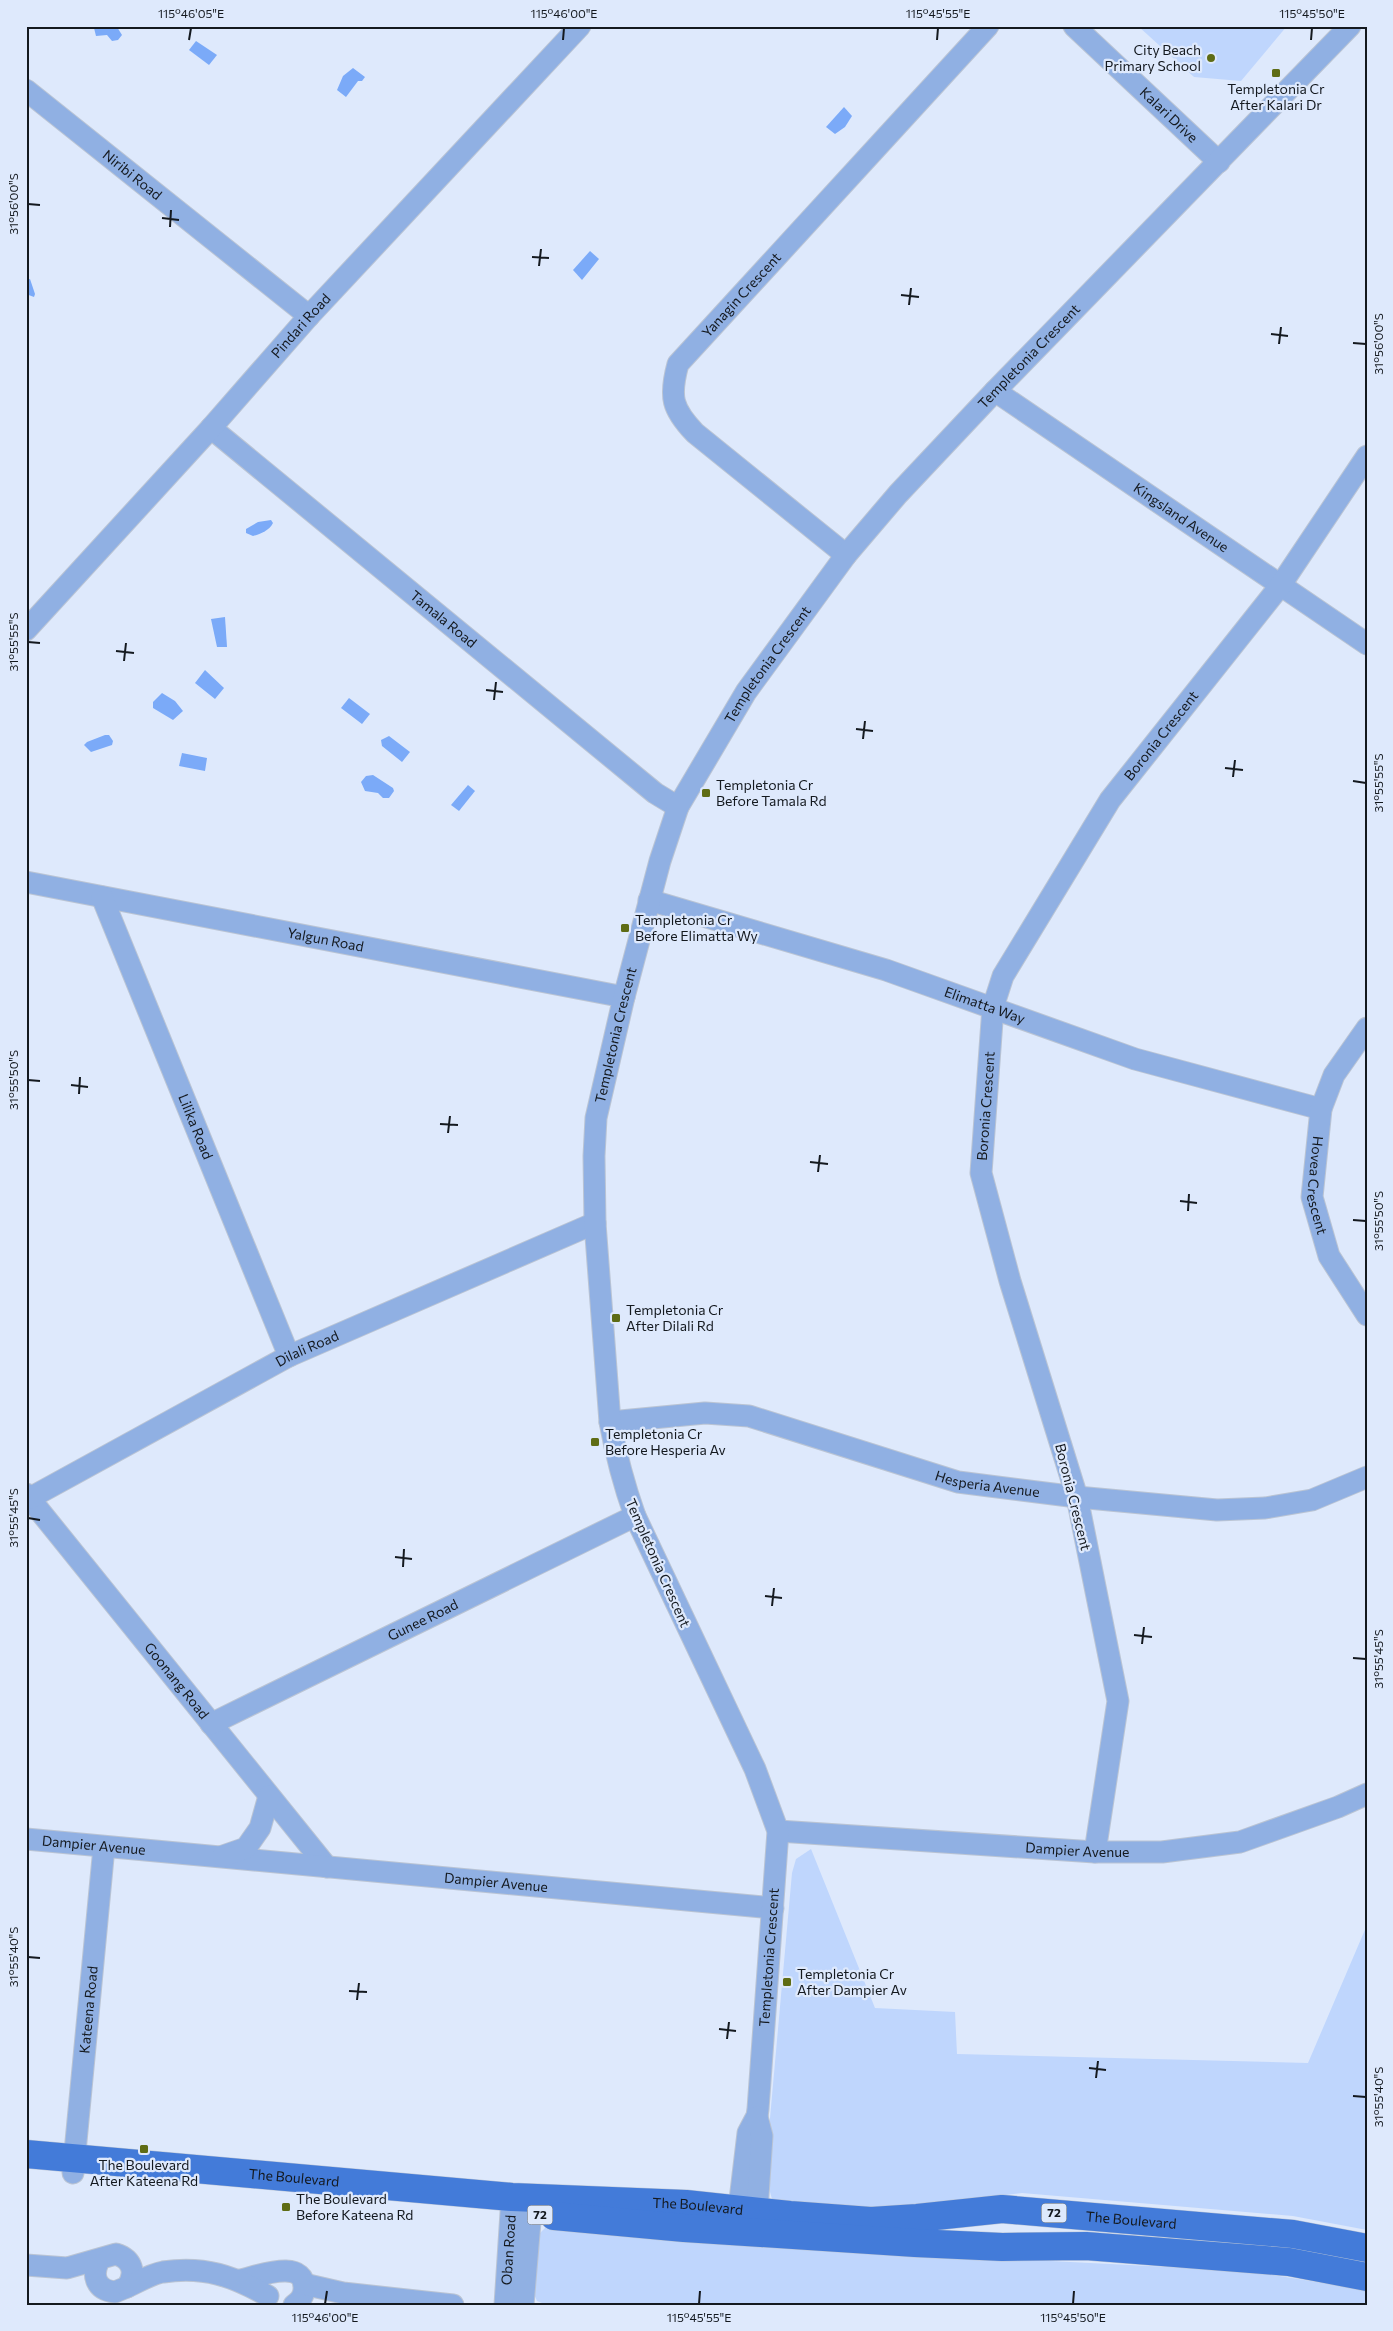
<svg xmlns="http://www.w3.org/2000/svg" width="1393" height="2331" viewBox="0 0 1393 2331" font-family="Commissioner,sans-serif">
	<style>
		.green { fill: #bfd6fd }
		.water { fill: #7baaf8 }
		.lines { fill: none; stroke-linecap: round; stroke-linejoin: round }
		.minor-casing { stroke: #bac4d4; stroke-width: 23 }
		.major-casing { stroke: #bac4d4; stroke-width: 29 }
		.minor { stroke: #90b0e3; stroke-width: 21 }
		.major { stroke: #437bd9; stroke-width: 28 }
		.ticks { fill: none; stroke: #14191f; stroke-width: 2 }
		.poi-dot { fill: #5e6c15; stroke: #dee9fc; stroke-width: 2 }
		.labels { text-anchor: middle; stroke-width: 4.5; stroke-linejoin: round; paint-order: stroke }
		.shield { fill: #dee9fc; stroke: #515761; stroke-width: 1 }
		.shield-label { font-size: 12px; font-weight: bold; fill: #14191f }
		.poi-label { font-size: 14px; fill: #14191f; stroke: #dee9fc; text-anchor: start }
		.street-label { font-size: 14px; fill: #14191f; stroke: #dee9fc }
		.neatline { fill: none; stroke: #14191f; stroke-width: 2 }
		.ticks-label { font-size: 12px; text-anchor: middle; fill: #14191f }
	</style>
	<rect width="100%" height="100%" fill="#dee9fc"/>
	<g class="green">
		<path d="M1138,26H1287L1241,81L1194,77Z"/>
		<path d="M811,1849L875,2008L955,2012L957,2054L1308,2063L1367,1925V2230L1293,2216L1022,2193L871,2211L790,2209L772,2199L765,2174L792,1873L796,1859Z"/>
		<path d="M548,2225L914,2254L1248,2271L1367,2290V2305H547L537,2301L530,2285L535,2238Z"/>
	</g>
	<g class="water">
		<path d="M98,26L117,27L122,35L118,40L112,41L107,35L96,36L94,28Z"/>
		<path d="M196,41L217,55L209,65L189,50Z"/>
		<path d="M353,68L365,77L362,81H358L346,97L337,90L343,76Z"/>
		<path d="M844,107L852,116L845,127L835,134L826,127Z"/>
		<path d="M590,251L599,259L582,280L573,270Z"/>
		<path d="M30,279L35,294L34,297L26,294V280Z"/>
		<path d="M271,520L273,523C269,531 260,534 253,536L246,533V529L258,522Z"/>
		<path d="M225,617L227,647H217L211,619Z"/>
		<path d="M205,670L224,688L215,699L195,683Z"/>
		<path d="M162,693L175,701L183,711L173,720L153,708V702Z"/>
		<path d="M349,698L370,714L362,724L341,708Z"/>
		<path d="M105,735H109L113,741L112,745L91,752L84,745L87,742Z"/>
		<path d="M389,736L410,752L402,762L382,746L381,740Z"/>
		<path d="M182,753L207,758L205,771L179,766Z"/>
		<path d="M373,775L393,788L394,791L389,798H383L378,793L365,791L361,782L366,776Z"/>
		<path d="M468,785L475,791L459,811L451,805Z"/>
	</g>
	<g class="lines">
		<defs>
			<g id="minor">
				<path id="s1" d="M1074,26L1219,162"/>
				<path id="s2" d="M26,90L309,316"/>
				<path id="s3" d="M995,391L1367,644"/>
				<path id="s4" d="M211,428L655,793L678,807"/>
				<path id="s5" d="M846,555L695,433C672,409 669,397 678,364L988,26"/>
				<path id="s6" d="M26,630L211,428L309,316L580,26"/>
				<path id="s7" d="M26,882L624,997"/>
				<path id="s8" d="M102,897L289,1356"/>
				<path id="s9" d="M649,900L886,970L1135,1059L1321,1109"/>
				<path id="s10" d="M1367,1028L1334,1075L1321,1109L1312,1197L1329,1256L1367,1315"/>
				<path id="s11" d="M610,1422L705,1413L749,1416L958,1482L1077,1497L1217,1510L1265,1508L1312,1500L1367,1477"/>
				<path id="s12" d="M26,1494L327,1867"/>
				<path id="s13" d="M30,1498L289,1356L595,1223"/>
				<path id="s14" d="M211,1724L635,1516"/>
				<path id="s15" d="M778,1831L1095,1852H1162L1240,1842L1338,1807L1367,1794"/>
				<path id="s16" d="M26,1839L773,1908"/>
				<path id="s17" d="M1095,1852L1118,1701L1077,1497L1010,1281L981,1173L993,1007L1003,976L1110,800L1280,586L1367,456"/>
				<path d="M223,1856L246,1848L260,1828L269,1796"/>
				<path id="s18" d="M73,2173L104,1847"/>
				<path id="s19" d="M737,2225L748,2133L757,2116L758,2109L778,1831L755,1769L635,1516C624,1485 616,1455 610,1422L595,1223L594,1156L596,1118L624,997L660,861L678,807L746,692L846,555L898,494L995,391L1350,26"/>
				<path d="M756,2225L762,2136L757,2117"/>
				<path d="M26,2265L67,2268L116,2254C132,2259 137,2273 127,2287L115,2292C95,2290 91,2274 100,2259"/>
				<path d="M240,2280C256,2277 306,2257 304,2289C304,2296 300,2301 294,2305"/>
				<path d="M304,2284L343,2293L453,2305"/>
				<path d="M127,2287C138,2282 151,2274 163,2272C205,2266 233,2276 268,2296"/>
				<path id="s20" d="M505,2305L512,2197"/>
				<path d="M523,2305L532,2198"/>
			</g>
			<g id="major">
				<path id="s21" d="M26,2154L512,2197L686,2204L790,2215L871,2221L917,2218L1002,2209L1293,2234L1367,2248"/>
				<path d="M554,2216L684,2228L915,2243L1002,2247L1086,2246L1289,2262L1367,2277"/>
			</g>
		</defs>
		<use href="#minor" class="minor-casing"/>
		<use href="#major" class="major-casing"/>
		<use href="#minor" class="minor"/>
		<use href="#major" class="major"/>
	</g>
	<path class="ticks" d="M189,40L191,28M563,40L564,28M937,40L938,28M1311,40L1312,28M28,204L40,205M162,218L179,220M170,227L171,210M532,257L549,258M539,266L541,249M901,295L919,297M909,305L911,288M1271,334L1288,336M1353,343L1366,344M1279,344L1281,327M28,642L40,643M116,651L134,653M124,661L126,643M486,690L503,692M494,700L496,682M856,729L873,731M863,739L865,721M1225,768L1243,770M1233,777L1235,760M1353,781L1366,783M28,1080L40,1081M71,1085L88,1087M79,1094L80,1077M440,1124L458,1125M448,1133L450,1116M810,1162L828,1164M818,1172L820,1155M1180,1201L1197,1203M1188,1211L1189,1194M1353,1220L1366,1221M28,1518L40,1520M395,1557L412,1559M403,1567L404,1549M765,1596L782,1598M772,1606L774,1588M1134,1635L1152,1637M1142,1644L1144,1627M1353,1658L1366,1659M28,1957L40,1958M349,1991L367,1992M357,2000L359,1983M719,2029L736,2031M727,2039L729,2022M1089,2068L1106,2070M1096,2078L1098,2061M1353,2096L1366,2097M325,2304L327,2291M699,2304L700,2291M1073,2304L1074,2291"/>
	<g class="poi-dot">
		<circle cx="1211" cy="58" r="5"/>
		<rect x="1271" y="68" width="10" height="10" rx="2.5"/>
		<rect x="701" y="788" width="10" height="10" rx="2.5"/>
		<rect x="620" y="923" width="10" height="10" rx="2.5"/>
		<rect x="611" y="1313" width="10" height="10" rx="2.5"/>
		<rect x="590" y="1437" width="10" height="10" rx="2.5"/>
		<rect x="782" y="1977" width="10" height="10" rx="2.5"/>
		<rect x="139" y="2144" width="10" height="10" rx="2.5"/>
		<rect x="281" y="2202" width="10" height="10" rx="2.5"/>
	</g>
	<g class="labels">
		<g class="shield">
			<rect x="1041.5" y="2203.5" width="25" height="19" rx="4"/>
			<rect x="527.5" y="2205.5" width="25" height="19" rx="4"/>
		</g>
		<g class="shield-label">
			<text x="1054" y="2217">72</text>
			<text x="540" y="2219">72</text>
		</g>
		<g class="poi-label">
			<text x="1201" y="55" text-anchor="end">City Beach<tspan x="1201" dy="16">Primary School</tspan></text>
			<text x="1276" y="94" text-anchor="middle">Templetonia Cr<tspan x="1276" dy="16">After Kalari Dr</tspan></text>
			<text x="716" y="790">Templetonia Cr<tspan x="716" dy="16">Before Tamala Rd</tspan></text>
			<text x="635" y="925">Templetonia Cr<tspan x="635" dy="16">Before Elimatta Wy</tspan></text>
			<text x="626" y="1315">Templetonia Cr<tspan x="626" dy="16">After Dilali Rd</tspan></text>
			<text x="605" y="1439">Templetonia Cr<tspan x="605" dy="16">Before Hesperia Av</tspan></text>
			<text x="797" y="1979">Templetonia Cr<tspan x="797" dy="16">After Dampier Av</tspan></text>
			<text x="144" y="2170" text-anchor="middle">The Boulevard<tspan x="144" dy="16">After Kateena Rd</tspan></text>
			<text x="296" y="2204">The Boulevard<tspan x="296" dy="16">Before Kateena Rd</tspan></text>
		</g>
		<g class="street-label">
			<text dy="5" stroke="none"><textPath href="#s1" startOffset="130">Kalari Drive</textPath></text>
			<text dy="5" stroke="none"><textPath href="#s2" startOffset="136">Niribi Road</textPath></text>
			<text dy="5" stroke="none"><textPath href="#s5" startOffset="364">Yanagin Crescent</textPath></text>
			<text dy="5" stroke="none"><textPath href="#s6" startOffset="410">Pindari Road</textPath></text>
			<text dy="5" stroke="none"><textPath href="#s19" startOffset="2041">Templetonia Crescent</textPath></text>
			<text dy="5" stroke="none"><textPath href="#s3" startOffset="225">Kingsland Avenue</textPath></text>
			<text dy="5" stroke="none"><textPath href="#s4" startOffset="301">Tamala Road</textPath></text>
			<text dy="5" stroke="none"><textPath href="#s19" startOffset="1636">Templetonia Crescent</textPath></text>
			<text dy="5" stroke="none"><textPath href="#s17" startOffset="1186">Boronia Crescent</textPath></text>
			<text dy="5" stroke="none"><textPath href="#s7" startOffset="305">Yalgun Road</textPath></text>
			<text dy="5" stroke="none"><textPath href="#s9" startOffset="352">Elimatta Way</textPath></text>
			<text dy="5" stroke="none"><textPath href="#s19" startOffset="1231">Templetonia Crescent</textPath></text>
			<text dy="5" stroke="none"><textPath href="#s17" startOffset="766">Boronia Crescent</textPath></text>
			<text dy="5" stroke="none"><textPath href="#s8" startOffset="248">Lilika Road</textPath></text>
			<text dy="5" stroke="none"><textPath href="#s10" startOffset="171">Hovea Crescent</textPath></text>
			<text dy="5" stroke="none"><textPath href="#s13" startOffset="315">Dilali Road</textPath></text>
			<text dy="5" stroke="none"><textPath href="#s11" startOffset="388">Hesperia Avenue</textPath></text>
			<text transform="translate(1073 1497) rotate(76)" y="5">Boronia Crescent</text>
			<text transform="translate(658 1563) rotate(66)" y="5">Templetonia Crescent</text>
			<text dy="5" stroke="none"><textPath href="#s14" startOffset="236">Gunee Road</textPath></text>
			<text dy="5" stroke="none"><textPath href="#s12" startOffset="240">Goonang Road</textPath></text>
			<text dy="5" stroke="none"><textPath href="#s16" startOffset="68">Dampier Avenue</textPath></text>
			<text dy="5" stroke="none"><textPath href="#s15" startOffset="300">Dampier Avenue</textPath></text>
			<text dy="5" stroke="none"><textPath href="#s16" startOffset="472">Dampier Avenue</textPath></text>
			<text dy="5" stroke="none"><textPath href="#s19" startOffset="271">Templetonia Crescent</textPath></text>
			<text dy="5" stroke="none"><textPath href="#s18" startOffset="164">Kateena Road</textPath></text>
			<text dy="5" stroke="none"><textPath href="#s21" startOffset="269">The Boulevard</textPath></text>
			<text dy="5" stroke="none"><textPath href="#s21" startOffset="674">The Boulevard</textPath></text>
			<text dy="5" stroke="none"><textPath href="#s21" startOffset="1109">The Boulevard</textPath></text>
			<text dy="5" stroke="none"><textPath href="#s20" startOffset="55">Oban Road</textPath></text>
		</g>
	</g>
	<rect width="1393" height="2331" fill="none" stroke="#dee9fc" stroke-width="55"/>
	<rect x="28" y="28" width="1338" height="2276" class="neatline"/>
	<g class="ticks-label">
		<text x="191" y="18">115°46'05"E</text>
		<text x="564" y="18">115°46'00"E</text>
		<text x="938" y="18">115°45'55"E</text>
		<text x="1312" y="18">115°45'50"E</text>
		<text transform="translate(14 204) rotate(-90)" y="4">31°56'00"S</text>
		<text transform="translate(1379 344) rotate(-90)" y="4">31°56'00"S</text>
		<text transform="translate(14 642) rotate(-90)" y="4">31°55'55"S</text>
		<text transform="translate(1379 783) rotate(-90)" y="4">31°55'55"S</text>
		<text transform="translate(14 1080) rotate(-90)" y="4">31°55'50"S</text>
		<text transform="translate(1379 1221) rotate(-90)" y="4">31°55'50"S</text>
		<text transform="translate(14 1518) rotate(-90)" y="4">31°55'45"S</text>
		<text transform="translate(1379 1659) rotate(-90)" y="4">31°55'45"S</text>
		<text transform="translate(14 1957) rotate(-90)" y="4">31°55'40"S</text>
		<text transform="translate(1379 2097) rotate(-90)" y="4">31°55'40"S</text>
		<text x="325" y="2322">115°46'00"E</text>
		<text x="699" y="2322">115°45'55"E</text>
		<text x="1073" y="2322">115°45'50"E</text>
	</g>
</svg>
